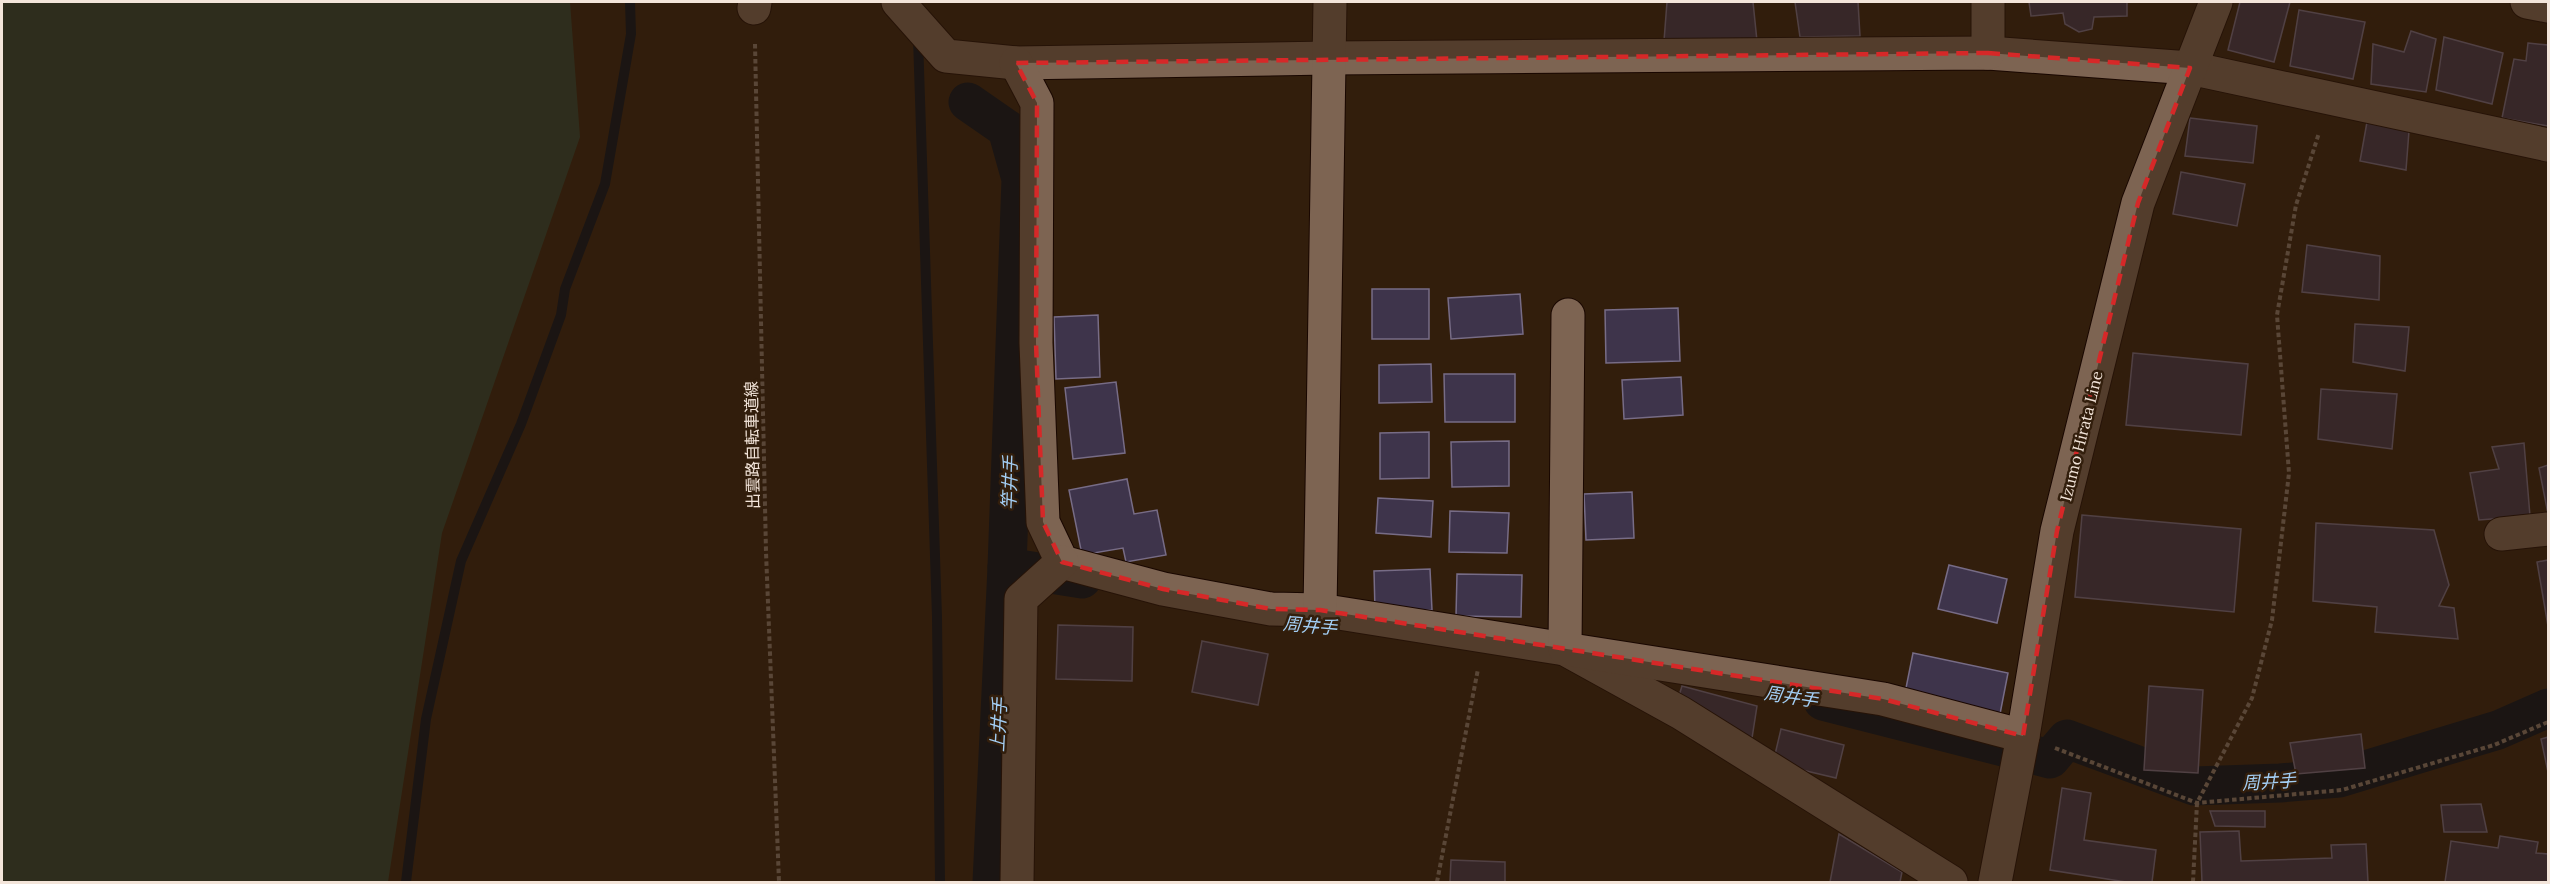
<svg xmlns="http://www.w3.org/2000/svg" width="2550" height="884" viewBox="0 0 2550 884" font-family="Lora,'Noto Sans JP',serif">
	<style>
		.grass { fill: #2c4231 }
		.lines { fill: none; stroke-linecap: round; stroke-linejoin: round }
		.stream { stroke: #000d1c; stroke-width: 10 }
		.canal { stroke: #000d1c; stroke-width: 39 }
		.building { fill: #3e344b; stroke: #776c86; stroke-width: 1.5 }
		.minor-casing { stroke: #190700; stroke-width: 35 }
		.secondary-casing { stroke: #190700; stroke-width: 35 }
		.path { stroke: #8a796a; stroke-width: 4; stroke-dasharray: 4.5 3; stroke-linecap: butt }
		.minor { stroke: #7d6452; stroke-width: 33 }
		.secondary { stroke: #7d6452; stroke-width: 33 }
		.marked { fill: none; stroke: #d62828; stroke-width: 4.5; stroke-dasharray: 12 8; stroke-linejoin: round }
		.labels { text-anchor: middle; stroke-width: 5; stroke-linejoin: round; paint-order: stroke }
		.street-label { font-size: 16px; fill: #f3e5da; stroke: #321e0c }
		.water-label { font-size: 18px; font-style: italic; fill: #a3cef4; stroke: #321e0c }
	</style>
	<rect width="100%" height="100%" fill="#321e0c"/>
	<path class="grass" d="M2,2H570L580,137L442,533L388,882H2Z"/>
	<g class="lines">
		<g class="stream">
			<path d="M918,38L937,617L940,882"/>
			<path d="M406,882L426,719L461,561L521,424L561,315L565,289L605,184L631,34L630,2"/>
		</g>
		<g class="canal">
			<path d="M968,102L1007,129L1021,179L1007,567L1012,570V590"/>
			<path d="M1823,701L2050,759L2067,739L2194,786L2280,783L2339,778L2498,730L2548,708"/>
			<path d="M992,882L1007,567L1082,579"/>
		</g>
	</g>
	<g class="building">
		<path d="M1667,2H1753L1757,41H1664Z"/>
		<path d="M1795,2H1858L1860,36L1800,37Z"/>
		<path d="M2029,2H2127V16L2094,17L2092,29L2079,32L2065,24L2063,13L2031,16Z"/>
		<path d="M2240,2H2290L2274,62L2228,50Z"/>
		<path d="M2299,10L2365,22L2353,79L2290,66Z"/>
		<path d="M2411,31L2436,39L2426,92L2371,84L2373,44L2404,52Z"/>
		<path d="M2444,37L2503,53L2492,104L2436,90Z"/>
		<path d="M2528,43L2548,45V126L2502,118L2514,59L2526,61Z"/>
		<path d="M2190,118L2257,126L2253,163L2185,156Z"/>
		<path d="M2367,122L2409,131L2406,170L2360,161Z"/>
		<path d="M2181,172L2245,184L2237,226L2173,214Z"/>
		<path d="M2307,245L2380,256L2379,300L2302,292Z"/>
		<rect x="1372" y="289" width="57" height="50"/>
		<path d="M1520,294L1523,334L1451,339L1448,298Z"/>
		<path d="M1678,308L1680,361L1606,363L1605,310Z"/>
		<path d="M1098,315L1100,377L1056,379L1054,317Z"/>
		<path d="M2355,324L2409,327L2405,371L2353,362Z"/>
		<path d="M2133,353L2248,364L2241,435L2126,425Z"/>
		<path d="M1431,364L1432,402L1379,403V365Z"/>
		<path d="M1444,374H1515V422H1445Z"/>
		<path d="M1681,377L1683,415L1624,419L1622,380Z"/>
		<path d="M1116,382L1125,453L1073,459L1065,388Z"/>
		<path d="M2321,389L2397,394L2392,449L2318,439Z"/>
		<path d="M1429,432V478L1380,479V433Z"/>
		<path d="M1509,441V486L1452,487L1451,442Z"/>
		<path d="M2524,443L2530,516L2479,520L2470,473L2499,469L2492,447Z"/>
		<path d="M2548,465V514L2539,468Z"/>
		<path d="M1127,479L1134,514L1157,510L1166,555L1126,562L1123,548L1082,555L1069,490Z"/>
		<path d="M1632,492L1634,538L1586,540L1584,494Z"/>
		<path d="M1378,498L1433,501L1431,537L1376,533Z"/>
		<path d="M1450,511L1509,513L1507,553L1449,552Z"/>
		<path d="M2082,515L2241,529L2234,612L2075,597Z"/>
		<path d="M2316,523L2434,530L2449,585L2439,606L2454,608L2458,639L2375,632L2377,607L2313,601Z"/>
		<path d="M2548,560V626L2537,562Z"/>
		<path d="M1949,565L2007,579L1997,623L1938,609Z"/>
		<path d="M1430,569L1432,610L1375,611L1374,571Z"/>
		<path d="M1457,574L1522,575L1521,617L1456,616Z"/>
		<path d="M1058,625L1133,627L1132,681L1056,679Z"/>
		<path d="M1202,641L1268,654L1258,705L1192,692Z"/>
		<path d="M1913,653L2008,673L2000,714L1905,693Z"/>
		<path d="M1682,686L1757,706L1752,738L1678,699Z"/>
		<path d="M2149,686L2203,690L2198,773L2144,770Z"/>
		<path d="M1781,729L1844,745L1836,778L1773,763Z"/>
		<path d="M2361,734L2365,768L2296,774L2290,743Z"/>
		<path d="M2548,737V772L2541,739Z"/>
		<path d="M2062,788L2091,793L2084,840L2156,850L2152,882H2126L2050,870Z"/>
		<path d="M2481,804L2487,832H2444L2441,805Z"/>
		<path d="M2210,811H2265V827L2215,826Z"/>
		<path d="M2239,831L2241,861L2332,858L2331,845L2366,844L2368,882H2202L2200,832Z"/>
		<path d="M1839,834L1902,872L1900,882H1830Z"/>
		<path d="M2500,836L2538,842L2536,853L2548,854V882H2445L2451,841L2498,848Z"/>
		<path d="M1451,860L1505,862V882H1450Z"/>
	</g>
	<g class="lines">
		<defs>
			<g id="minor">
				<path d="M898,2L946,56L1016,63L1329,58L1988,53L2190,68L2548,145"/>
				<path d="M2527,2L2548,6"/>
				<path d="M754,8L755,2"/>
				<path d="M1988,53V2"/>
				<path d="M1016,63L1037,103L1036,343L1043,522L1062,562L1163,589L1271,609L1320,610L1565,649L1681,713L1951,882"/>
				<path d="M1568,315L1565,649L1883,699L2023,736"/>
				<path d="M2501,534L2548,529"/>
				<path d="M1320,610L1330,2"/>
				<path d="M1017,882L1021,599L1062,562"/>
			</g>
			<path id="secondary" d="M1995,882L2023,736L2057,531L2138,203L2216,2"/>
		</defs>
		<use href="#minor" class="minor-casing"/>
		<use href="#secondary" class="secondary-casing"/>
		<g class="path">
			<path d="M755,44L766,552L779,882"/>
			<path d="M2055,748L2197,803L2342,790L2494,745L2548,722"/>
			<path d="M1437,882L1478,669"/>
			<path d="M2193,882L2197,803L2252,698L2272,620L2289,473L2277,315L2296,205L2319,133"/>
		</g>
		<use href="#minor" class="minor"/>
		<use href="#secondary" class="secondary"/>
	</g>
	<path d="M0 0H2550V884H0ZM1988,53L2190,68L2138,203L2057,531L2023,736L1883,699L1320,610L1271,609L1163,589L1062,562L1043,522L1036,343L1037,103L1016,63Z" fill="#321e0c" fill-opacity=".55" fill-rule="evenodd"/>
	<path class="marked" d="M1988,53L2190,68L2138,203L2057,531L2023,736L1883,699L1320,610L1271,609L1163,589L1062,562L1043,522L1036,343L1037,103L1016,63Z"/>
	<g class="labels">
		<g class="street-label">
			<text transform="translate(2081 436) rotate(-76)" y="6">Izumo Hirata Line</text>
			<text transform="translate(752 445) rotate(-91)" y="6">出雲路自転車道線</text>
		</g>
		<g class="water-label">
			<text transform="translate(1010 483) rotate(-88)" y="6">竿井手</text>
			<text transform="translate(1310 626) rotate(5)" y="6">周井手</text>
			<text transform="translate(1791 697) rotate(9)" y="6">周井手</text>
			<text transform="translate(999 725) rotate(-87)" y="6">上井手</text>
			<text transform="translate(2269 782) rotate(-3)" y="6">周井手</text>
		</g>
	</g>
	<rect width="2550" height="884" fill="none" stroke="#f3e5da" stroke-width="6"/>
</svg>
